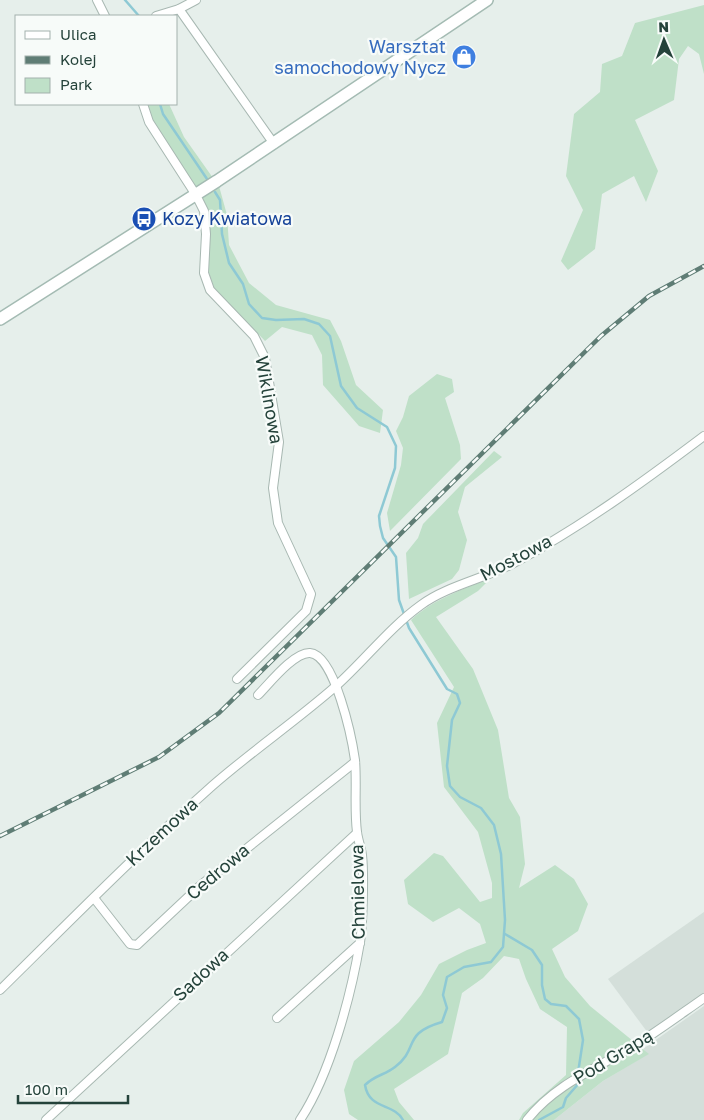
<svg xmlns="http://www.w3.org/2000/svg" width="704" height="1120" viewBox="0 0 704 1120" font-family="'Golos Text',sans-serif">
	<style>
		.built { fill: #d4dfda }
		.green { fill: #bfe0c8 }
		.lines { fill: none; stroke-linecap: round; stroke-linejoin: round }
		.stream { stroke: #8ec9d4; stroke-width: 2.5 }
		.street-casing { stroke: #a8b8b2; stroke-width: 10 }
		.secondary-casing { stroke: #a4bbb3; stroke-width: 14 }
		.street { stroke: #fff; stroke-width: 8 }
		.secondary { stroke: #fff; stroke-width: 11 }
		.rail-casing { stroke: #5f7d75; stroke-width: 4.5 }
		.rail { stroke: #f7fbf9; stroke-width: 2.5; stroke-dasharray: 8; stroke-linecap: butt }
		.labels { text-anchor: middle; stroke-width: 4.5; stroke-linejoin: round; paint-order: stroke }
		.shop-label { font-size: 18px; fill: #366cbe; stroke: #f7fbf9; text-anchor: end }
		.transit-label { font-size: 18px; fill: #164399; stroke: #f7fbf9; text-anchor: start }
		.street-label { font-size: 18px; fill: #24423a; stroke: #f7fbf9 }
	</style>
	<rect width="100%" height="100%" fill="#e6efeb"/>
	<g class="built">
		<path d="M704,912V993L648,1033L608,979Z"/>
		<path d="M704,1006V1120H554L603,1081L648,1054L643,1049Z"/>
	</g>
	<g class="green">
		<path d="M704,5V74L699,54L688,46L679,59L674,100L635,120L658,171L646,202L634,176L602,194L595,249L568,270L561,261L583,210L566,176L574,114L600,92L602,64L622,56L635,23Z"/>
		<path d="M147,104H169L184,137L213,178L196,187L153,121Z"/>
		<path d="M219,186L227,215L229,245L249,283L276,305L330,320L341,341L356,385L383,410L380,433L359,426L323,385L322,355L312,335L282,327L265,341L214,288L208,270V212L202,196Z"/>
		<path d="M437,374L452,379L454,392L445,398L460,445L461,459L390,531L387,513L401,465L403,448L396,431L403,417L409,396Z"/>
		<path d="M494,451L502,457L465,487L458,512L467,540L459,570L452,579L409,599L406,553L418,538L423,524Z"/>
		<path d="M491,578L478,591L436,617L473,669L498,730L509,798L520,817L525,864L519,888L555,865L574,879L588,904L578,931L552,949L565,977L590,1006L649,1054L603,1081L554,1120H519L523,1113L566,1075L567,1027L540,1009L526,979L519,959L504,956L483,978L462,993L448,1054L394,1089L399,1102L414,1120H358L349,1114L344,1090L354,1061L399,1022L421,995L439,964L467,950L486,943L480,924L459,908L433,922L408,904L404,880L434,853L443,856L480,902L492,898V883L478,832L444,787L437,723L454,687L411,620C432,600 463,589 491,578Z"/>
	</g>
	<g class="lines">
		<g class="stream">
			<path d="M125,0L139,16"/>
			<path d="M160,104L163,114L207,179"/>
			<path d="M215,192L220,200L222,234L229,263L243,284L249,304L262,318L276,320L304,319L319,324L330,336L341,386L357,408L387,427L396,446L395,468L379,516L380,526L383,538L396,557L399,600L409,628L447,689L457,694L460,703L452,720L447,766L450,786L460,797L481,808L494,825L501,854L505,920L503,947L491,962L464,967L447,977L443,995L447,1008L442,1022C401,1034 420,1048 395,1067C385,1075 375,1075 365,1085C369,1110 394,1103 403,1120"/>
			<path d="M505,934L532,950L542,965V985L545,999L551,1004L566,1006L579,1019L583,1040L578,1073"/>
			<path d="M539,1120L563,1107L566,1098L579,1083"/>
		</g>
		<defs>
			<g id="street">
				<path d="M97,0L105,16"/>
				<path d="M179,9L274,144"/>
				<path d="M156,16L179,9L196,0"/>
				<path d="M143,104L149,122L196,195L204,211L206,234L204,273L210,290L254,336L265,358L279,442L273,488L278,523L311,594L306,611L237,679"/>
				<path d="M258,695C269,684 294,652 310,653C335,655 352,739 355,760C357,784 354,808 357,832C358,840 361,847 362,855C364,872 363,924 360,942C351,996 330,1075 300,1120"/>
				<path d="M94,898L130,944L137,945L201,885L355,762"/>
				<path d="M0,990C70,921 139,851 212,786C252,751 296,721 336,686C365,660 389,628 421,605C447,586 483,579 512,564C580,528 643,482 704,436"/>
				<path d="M277,1018L360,943"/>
				<path d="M46,1120L357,833"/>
				<path d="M527,1120C554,1085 597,1068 634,1046C658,1031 681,1014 704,998"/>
			</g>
			<path id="secondary" d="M0,319L217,181L487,0"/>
		</defs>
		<use href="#street" class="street-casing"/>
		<use href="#secondary" class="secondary-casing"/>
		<use href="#street" class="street"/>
		<use href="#secondary" class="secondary"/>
		<defs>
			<path id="rail" d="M0,836L159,757L219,713L601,336L649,296L704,266"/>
		</defs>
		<use href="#rail" class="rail-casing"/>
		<use href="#rail" class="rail"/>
	</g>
	<defs>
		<symbol id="shop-disc" viewBox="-11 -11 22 22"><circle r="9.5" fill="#3f7fe0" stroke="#f7fbf9"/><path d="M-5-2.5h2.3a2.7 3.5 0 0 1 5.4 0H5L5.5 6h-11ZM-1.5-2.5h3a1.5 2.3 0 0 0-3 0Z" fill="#fff"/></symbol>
		<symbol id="bus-disc" viewBox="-11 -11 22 22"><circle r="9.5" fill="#1a4fb4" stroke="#f7fbf9"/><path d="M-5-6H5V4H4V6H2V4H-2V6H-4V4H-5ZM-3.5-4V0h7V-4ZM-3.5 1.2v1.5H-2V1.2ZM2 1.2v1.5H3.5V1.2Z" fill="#fff"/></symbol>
	</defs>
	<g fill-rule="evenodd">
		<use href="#shop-disc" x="450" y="43" width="28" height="28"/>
		<use href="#bus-disc" x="130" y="205" width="28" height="28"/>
	</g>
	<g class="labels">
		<g class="shop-label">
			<text x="446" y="53">Warsztat<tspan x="446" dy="21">samochodowy Nycz</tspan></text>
		</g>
		<g class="transit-label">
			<text x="162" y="225">Kozy Kwiatowa</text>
		</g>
		<g class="street-label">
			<text transform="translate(269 400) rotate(80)" y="6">Wiklinowa</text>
			<text transform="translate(516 558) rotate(-28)" y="6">Mostowa</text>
			<text transform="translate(162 832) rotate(-43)" y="6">Krzemowa</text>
			<text transform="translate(218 872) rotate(-40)" y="6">Cedrowa</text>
			<text transform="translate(358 892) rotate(-91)" y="6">Chmielowa</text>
			<text transform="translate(201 975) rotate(-43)" y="6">Sadowa</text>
			<text transform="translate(613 1057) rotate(-31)" y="6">Pod Grapą</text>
		</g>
	</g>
	<rect x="15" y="15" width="162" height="90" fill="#f7fbf9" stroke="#a3b1ad"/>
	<rect x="25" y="31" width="25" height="8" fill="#ffffff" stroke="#a3b1ad"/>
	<text x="60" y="40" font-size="15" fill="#24423a">Ulica</text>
	<rect x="25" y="56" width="25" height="8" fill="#5f7d75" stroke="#a3b1ad"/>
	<text x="60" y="65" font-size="15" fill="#24423a">Kolej</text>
	<rect x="25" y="78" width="25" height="15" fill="#bfe0c8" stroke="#a3b1ad"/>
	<text x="60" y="90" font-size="15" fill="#24423a">Park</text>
	<g transform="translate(664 40) rotate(358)" stroke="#f7fbf9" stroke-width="4" paint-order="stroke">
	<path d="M0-4L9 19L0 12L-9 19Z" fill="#24423a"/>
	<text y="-8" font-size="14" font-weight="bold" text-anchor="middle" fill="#24423a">N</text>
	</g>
	<path d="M18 1095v8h110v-8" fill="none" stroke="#24423a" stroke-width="2.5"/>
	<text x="25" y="1095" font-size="15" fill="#24423a" stroke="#f7fbf9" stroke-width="4" paint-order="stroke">100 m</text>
</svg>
